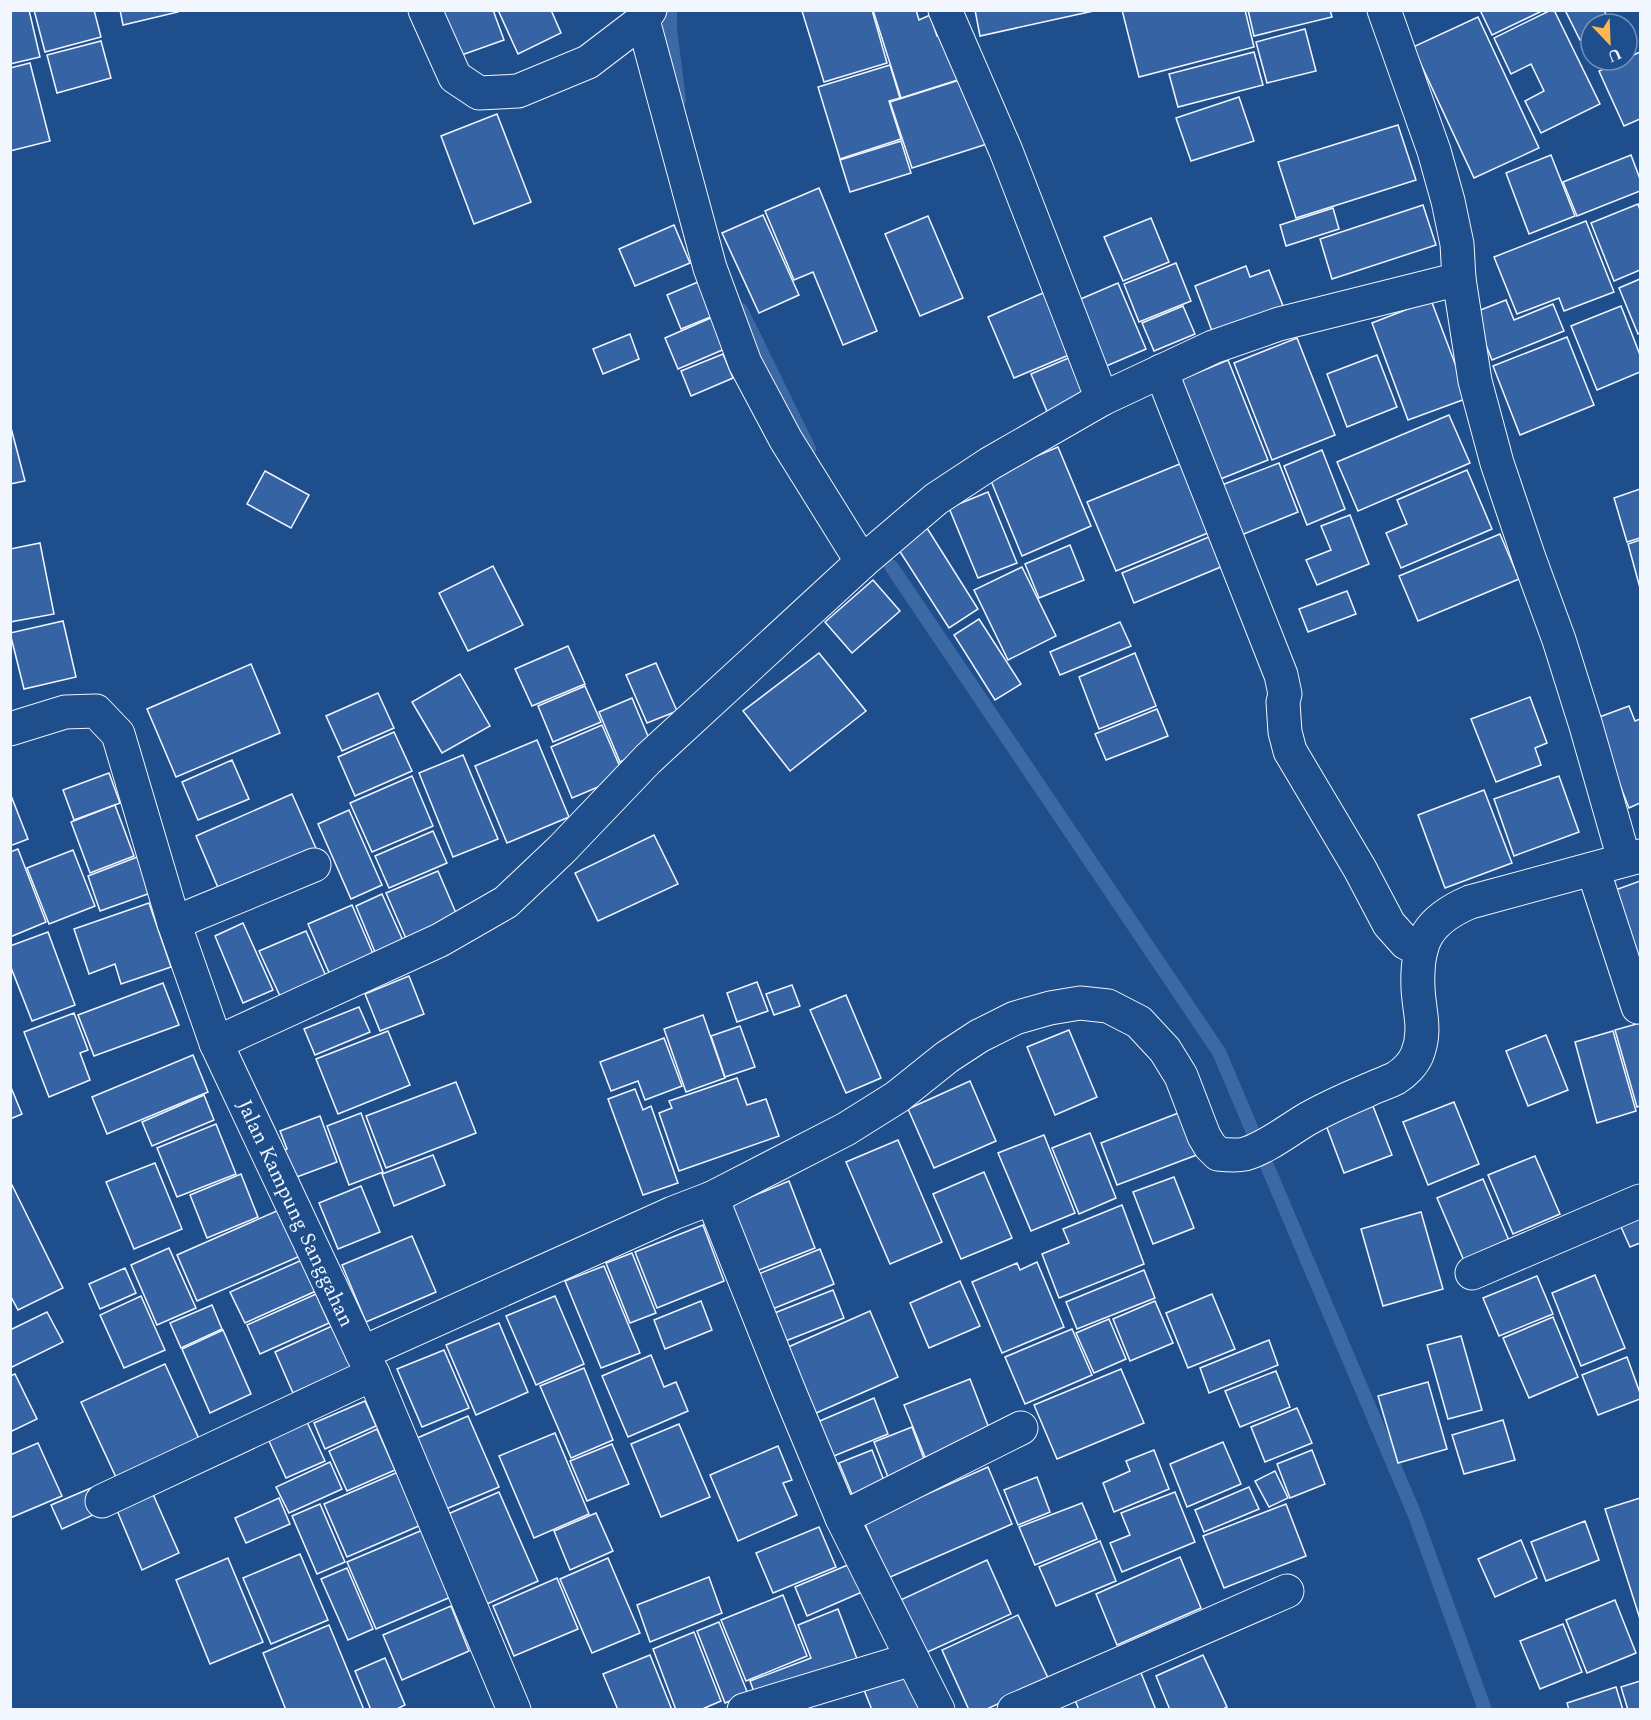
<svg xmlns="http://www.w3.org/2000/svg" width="1651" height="1720" viewBox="0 0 1651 1720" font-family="Spectral,serif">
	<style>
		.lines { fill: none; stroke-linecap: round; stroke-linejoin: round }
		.stream { stroke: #3b69a3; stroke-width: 14 }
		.building { fill: #3563a3; stroke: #f2f6ff; stroke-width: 1.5 }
		.street-casing { stroke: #f2f6ff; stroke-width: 35 }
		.street { stroke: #1f4e8c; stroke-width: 33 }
		.labels { text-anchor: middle; stroke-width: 4.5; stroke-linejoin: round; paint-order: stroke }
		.street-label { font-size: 21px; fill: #f2f6ff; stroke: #1f4e8c }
	</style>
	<rect width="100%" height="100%" fill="#1f4e8c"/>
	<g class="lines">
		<g class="stream">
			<path d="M670,10V29L679,100"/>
			<path d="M741,310L809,449"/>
			<path d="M891,566L1219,1052L1414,1513L1485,1710"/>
		</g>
	</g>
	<g class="building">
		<path d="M10,10H29L40,57L10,64Z"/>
		<path d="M34,10H94L101,37L45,52Z"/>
		<path d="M120,10H178V12L123,25Z"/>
		<path d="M438,10H493L504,40L456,57Z"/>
		<path d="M498,10H551L561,33L518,54Z"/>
		<path d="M872,10L887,63L824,82L802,11Z"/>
		<path d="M873,10H916L919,20L930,15L937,36L952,31L967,77L901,98Z"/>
		<path d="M975,10H1098L980,36Z"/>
		<path d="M1122,10H1245L1254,47L1139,77Z"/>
		<path d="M1248,10H1330L1332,17L1254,36Z"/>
		<path d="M1480,10H1544L1492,35Z"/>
		<path d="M1551,10H1554L1600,104L1541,133L1525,101L1544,91L1531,64L1511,74L1494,38Z"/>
		<path d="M1565,10H1604L1610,24H1591V35L1580,40Z"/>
		<path d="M1478,17L1539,148L1474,178L1413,47Z"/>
		<path d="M1305,29L1316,71L1267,83L1256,42Z"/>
		<path d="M101,41L111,78L57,93L47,55Z"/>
		<path d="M1254,52L1263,85L1178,107L1169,74Z"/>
		<path d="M1640,52V119L1624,126L1599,71L1623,60H1627V58Z"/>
		<path d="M30,63L50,141L10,151V68Z"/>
		<path d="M890,65L900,98L889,101L901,139L840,159L818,87Z"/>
		<path d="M966,78L987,144L912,168L890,102Z"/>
		<path d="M1239,97L1254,141L1191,161L1176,118Z"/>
		<path d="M497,114L531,202L474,224L441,136Z"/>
		<path d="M1398,125L1416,180L1296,218L1278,162Z"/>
		<path d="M901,141L911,173L850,192L840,160Z"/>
		<path d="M1551,155L1575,216L1529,234L1506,173Z"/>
		<path d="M1631,155L1640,179V191L1577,216L1563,182Z"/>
		<path d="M819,188L877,331L843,345L813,272L794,280L765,211Z"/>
		<path d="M1638,204L1640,210V270L1614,281L1591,223Z"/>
		<path d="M1423,205L1436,245L1332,279L1320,239Z"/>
		<path d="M1333,208L1339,229L1286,246L1280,225Z"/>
		<path d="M763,215L799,295L759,313L722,233Z"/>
		<path d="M928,216L963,298L920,316L885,234Z"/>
		<path d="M1151,218L1169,262L1123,281L1104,237Z"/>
		<path d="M1586,221L1614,292L1564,311L1559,298L1517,314L1494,257Z"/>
		<path d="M674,225L690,263L635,286L619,249Z"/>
		<path d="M1176,263L1191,301L1139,322L1124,284Z"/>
		<path d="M1246,266L1250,277L1269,270L1285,311L1215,339L1195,286Z"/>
		<path d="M1640,279V333L1638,334L1619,288Z"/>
		<path d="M698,282L713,316L681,329L667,295Z"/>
		<path d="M1118,283L1146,349L1097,370L1069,304Z"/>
		<path d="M1050,290L1076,352L1014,378L988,317Z"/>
		<path d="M1431,300L1468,398L1408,420L1372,323Z"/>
		<path d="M1506,300L1514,320L1553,304L1564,331L1492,360L1473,313Z"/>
		<path d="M1183,306L1195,334L1154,351L1142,323Z"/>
		<path d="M1621,306L1640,355V372L1597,390L1571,326Z"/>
		<path d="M713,317L727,348L678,369L665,338Z"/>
		<path d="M630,334L639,359L603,374L593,349Z"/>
		<path d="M1567,337L1594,405L1520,435L1493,366Z"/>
		<path d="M1297,338L1335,435L1272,460L1234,363Z"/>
		<path d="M723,354L733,378L691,396L681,371Z"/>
		<path d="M1078,354L1096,396L1049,416L1031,374Z"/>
		<path d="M1377,355L1397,407L1347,427L1327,374Z"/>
		<path d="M1228,360L1268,460L1218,480L1178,381Z"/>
		<path d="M1449,415L1470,463L1358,511L1337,462Z"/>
		<path d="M10,424L25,481L10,484Z"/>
		<path d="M1058,447L1091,526L1022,556L989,476Z"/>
		<path d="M1322,450L1345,509L1307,525L1284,466Z"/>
		<path d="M1187,461L1215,530L1116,571L1087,502Z"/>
		<path d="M1279,463L1298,512L1234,538L1214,488Z"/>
		<path d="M1467,470L1492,529L1401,568L1386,533L1407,524L1397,500Z"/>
		<path d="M265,471L309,495L291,528L247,504Z"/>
		<path d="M1640,489V538L1627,542L1614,498Z"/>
		<path d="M988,492L1017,563L978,578L949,508Z"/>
		<path d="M1350,515L1369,564L1317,585L1306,560L1331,550L1321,526Z"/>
		<path d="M927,528L978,609L949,628L897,547Z"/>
		<path d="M1216,534L1228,564L1134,603L1122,573Z"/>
		<path d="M1500,534L1519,579L1418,621L1399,576Z"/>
		<path d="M1640,540V588L1628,544Z"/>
		<path d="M40,543L54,614L10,622V549Z"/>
		<path d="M1070,545L1084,580L1039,598L1025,564Z"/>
		<path d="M493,566L523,625L468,651L439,593Z"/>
		<path d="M1022,567L1056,636L1008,660L974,590Z"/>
		<path d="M873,580L900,611L852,653L825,622Z"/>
		<path d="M1347,591L1356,614L1308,632L1299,609Z"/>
		<path d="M979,619L1021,684L995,700L954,635Z"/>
		<path d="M63,621L76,677L24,689L10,633Z"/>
		<path d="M1120,622L1131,646L1060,675L1050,652Z"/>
		<path d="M568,646L585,684L532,706L515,669Z"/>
		<path d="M819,653L866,711L790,771L743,711Z"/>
		<path d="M1135,653L1156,706L1099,729L1079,677Z"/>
		<path d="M656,663L677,711L647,723L626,675Z"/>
		<path d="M251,664L280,733L176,777L147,709Z"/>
		<path d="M460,674L490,726L442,753L412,702Z"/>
		<path d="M585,686L601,722L553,742L538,706Z"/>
		<path d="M378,693L394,728L342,751L326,716Z"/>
		<path d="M1530,697L1547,743L1535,748L1541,765L1496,782L1471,719Z"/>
		<path d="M632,698L653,748L620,762L599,712Z"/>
		<path d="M1629,706L1635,721L1640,719V803L1629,808L1594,719Z"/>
		<path d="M1157,709L1168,736L1106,760L1095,734Z"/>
		<path d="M602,725L624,776L572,798L551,747Z"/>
		<path d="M394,732L412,771L355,796L338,757Z"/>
		<path d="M537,740L569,817L507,843L475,766Z"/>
		<path d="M463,755L498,839L453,857L419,773Z"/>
		<path d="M232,760L249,799L198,820L182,782Z"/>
		<path d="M109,773L120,803L74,820L63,790Z"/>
		<path d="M412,776L433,826L372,852L350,803Z"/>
		<path d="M1559,776L1579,832L1514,856L1494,799Z"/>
		<path d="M1484,790L1512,863L1445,888L1418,815Z"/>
		<path d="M10,793L28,839L10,846Z"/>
		<path d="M292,794L319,855L222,897L196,836Z"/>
		<path d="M115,805L134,856L90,873L71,822Z"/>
		<path d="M349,810L382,885L351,899L318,824Z"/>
		<path d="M433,831L447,863L389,888L375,856Z"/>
		<path d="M654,835L678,884L598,921L575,873Z"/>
		<path d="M18,849L46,922L10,937V852Z"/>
		<path d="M73,850L95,906L49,924L27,868Z"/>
		<path d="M145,854L159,890L100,911L88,876Z"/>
		<path d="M438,871L459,920L408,943L386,893Z"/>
		<path d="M1640,881V969L1607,893Z"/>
		<path d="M382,894L405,945L377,957L356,906Z"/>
		<path d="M149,903L171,967L121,984L115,964L89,974L74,929Z"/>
		<path d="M352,905L374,956L330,975L308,924Z"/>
		<path d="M243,923L273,990L243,1003L215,936Z"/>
		<path d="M306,931L326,976L280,996L259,951Z"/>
		<path d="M48,932L75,1005L32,1021L10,965V946Z"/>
		<path d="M409,976L424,1014L380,1031L365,994Z"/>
		<path d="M757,982L768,1011L737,1022L727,993Z"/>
		<path d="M163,983L179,1025L94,1056L78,1015Z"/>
		<path d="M792,985L800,1006L774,1015L766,994Z"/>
		<path d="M846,995L881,1078L846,1093L810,1010Z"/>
		<path d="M359,1007L370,1032L315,1055L304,1029Z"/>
		<path d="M74,1013L88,1050L80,1053L90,1080L49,1097L24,1032Z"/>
		<path d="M703,1015L725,1078L686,1092L664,1029Z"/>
		<path d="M1640,1023V1106L1637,1107L1615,1030Z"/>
		<path d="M740,1026L755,1067L725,1077L711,1036Z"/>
		<path d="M1069,1030L1097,1097L1055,1115L1027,1047Z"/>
		<path d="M388,1031L410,1085L338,1114L316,1059Z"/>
		<path d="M1613,1031L1636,1111L1597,1123L1575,1042Z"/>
		<path d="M1546,1035L1568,1090L1528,1106L1506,1051Z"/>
		<path d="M664,1038L682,1086L645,1100L638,1081L611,1091L600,1062Z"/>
		<path d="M193,1055L208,1092L107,1134L92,1097Z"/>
		<path d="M737,1078L747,1105L766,1099L779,1136L679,1171L659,1113L672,1108L669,1101Z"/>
		<path d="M970,1081L996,1141L934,1168L908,1109Z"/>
		<path d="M456,1082L476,1133L386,1168L366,1116Z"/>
		<path d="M10,1085L22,1114L10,1119Z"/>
		<path d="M635,1089L643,1110L651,1106L678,1183L643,1195L608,1099Z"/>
		<path d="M204,1095L214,1120L152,1146L142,1122Z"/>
		<path d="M1371,1101L1392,1155L1344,1173L1324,1120Z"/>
		<path d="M1454,1102L1479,1164L1428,1185L1403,1122Z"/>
		<path d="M1186,1110L1202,1153L1117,1185L1101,1143Z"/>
		<path d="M361,1113L383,1172L349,1185L327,1126Z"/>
		<path d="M320,1116L337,1162L286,1181L275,1155L287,1149L280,1131Z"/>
		<path d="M216,1124L236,1174L177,1197L157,1148Z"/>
		<path d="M1090,1133L1116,1198L1079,1214L1052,1148Z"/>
		<path d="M1044,1135L1075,1213L1031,1231L998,1153Z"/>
		<path d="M898,1140L942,1242L890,1264L846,1162Z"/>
		<path d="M433,1155L445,1185L394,1206L382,1174Z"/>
		<path d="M1535,1156L1560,1214L1513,1234L1488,1175Z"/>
		<path d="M155,1163L182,1229L134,1249L106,1182Z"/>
		<path d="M984,1172L1012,1238L961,1259L933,1194Z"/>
		<path d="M241,1174L258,1217L207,1238L190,1195Z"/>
		<path d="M1174,1177L1194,1228L1153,1244L1133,1192Z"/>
		<path d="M1483,1179L1513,1250L1468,1270L1437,1198Z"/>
		<path d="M10,1181L63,1288L18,1310L10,1295Z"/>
		<path d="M789,1181L815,1248L754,1272L727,1207Z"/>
		<path d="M361,1186L380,1232L338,1249L319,1203Z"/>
		<path d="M1122,1205L1144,1264L1059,1298L1042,1254L1069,1243L1063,1229Z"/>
		<path d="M1640,1208V1243L1630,1247L1617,1218Z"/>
		<path d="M279,1210L300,1256L197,1301L177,1255Z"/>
		<path d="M1421,1212L1443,1289L1383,1306L1361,1229Z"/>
		<path d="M703,1225L724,1281L657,1308L635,1252Z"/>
		<path d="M412,1236L436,1292L366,1322L342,1265Z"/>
		<path d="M169,1248L196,1308L157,1325L131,1265Z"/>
		<path d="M820,1249L834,1284L770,1310L756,1275Z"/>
		<path d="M632,1253L656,1313L630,1323L606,1263Z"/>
		<path d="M302,1260L316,1291L245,1323L230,1292Z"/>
		<path d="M1037,1262L1064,1327L1002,1353L972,1282L1017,1263L1020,1270Z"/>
		<path d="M604,1266L640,1353L601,1368L565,1281Z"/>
		<path d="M125,1268L136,1293L100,1309L89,1284Z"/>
		<path d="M1144,1270L1155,1298L1077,1329L1066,1302Z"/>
		<path d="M1595,1275L1625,1348L1581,1366L1552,1293Z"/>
		<path d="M1537,1276L1553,1314L1499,1336L1483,1298Z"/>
		<path d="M960,1281L980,1326L929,1348L910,1303Z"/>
		<path d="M833,1290L844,1318L783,1342L772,1314Z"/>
		<path d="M316,1294L329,1323L260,1354L247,1325Z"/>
		<path d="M1212,1294L1235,1349L1188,1368L1166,1313Z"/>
		<path d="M141,1296L165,1350L124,1368L100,1315Z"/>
		<path d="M555,1296L584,1364L536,1385L506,1316Z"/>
		<path d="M701,1301L712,1330L665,1349L654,1320Z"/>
		<path d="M1155,1301L1173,1343L1130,1361L1113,1319Z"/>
		<path d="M212,1305L222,1329L181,1348L170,1323Z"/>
		<path d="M870,1311L898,1377L814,1414L786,1348Z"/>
		<path d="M47,1312L63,1342L10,1368V1330Z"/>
		<path d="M1553,1317L1578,1377L1529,1398L1503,1338Z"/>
		<path d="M1109,1319L1126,1359L1094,1373L1076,1333Z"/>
		<path d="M499,1323L528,1392L476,1415L446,1345Z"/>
		<path d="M332,1326L351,1367L293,1393L275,1352Z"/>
		<path d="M1072,1329L1092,1375L1025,1404L1005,1357Z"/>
		<path d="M223,1330L251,1394L210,1413L182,1349Z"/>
		<path d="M1461,1336L1482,1410L1448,1419L1427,1345Z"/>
		<path d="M1269,1340L1278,1365L1209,1393L1200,1368Z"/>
		<path d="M444,1350L469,1408L422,1427L397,1369Z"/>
		<path d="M651,1355L664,1387L676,1382L688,1411L628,1437L602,1376Z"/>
		<path d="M1627,1357L1640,1393V1399L1598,1415L1582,1375Z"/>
		<path d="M165,1364L204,1450L121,1488L81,1402Z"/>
		<path d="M584,1368L613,1440L571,1458L540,1386Z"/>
		<path d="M1121,1369L1144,1423L1057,1459L1034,1405Z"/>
		<path d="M1276,1371L1290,1407L1240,1427L1225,1391Z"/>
		<path d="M15,1374L37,1419L10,1432V1376Z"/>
		<path d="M970,1379L992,1436L927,1462L904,1405Z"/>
		<path d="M1428,1382L1447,1449L1398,1463L1378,1396Z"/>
		<path d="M874,1398L888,1434L829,1458L815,1423Z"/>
		<path d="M365,1401L376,1426L325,1449L314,1423Z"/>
		<path d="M1297,1408L1312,1443L1265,1462L1251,1427Z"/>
		<path d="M302,1411L325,1461L286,1478L263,1428Z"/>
		<path d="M468,1416L499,1487L446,1509L415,1439Z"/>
		<path d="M1503,1420L1515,1460L1464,1474L1452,1435Z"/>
		<path d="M679,1424L710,1497L661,1517L631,1444Z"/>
		<path d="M912,1427L927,1467L890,1482L874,1442Z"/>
		<path d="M377,1429L395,1470L347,1491L329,1451Z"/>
		<path d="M555,1433L589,1514L534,1538L499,1456Z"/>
		<path d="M1223,1442L1241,1484L1187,1507L1170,1464Z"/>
		<path d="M38,1443L62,1496L10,1518V1455Z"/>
		<path d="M612,1444L629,1484L587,1501L570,1461Z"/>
		<path d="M778,1446L792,1480L783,1483L797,1515L738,1541L710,1475Z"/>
		<path d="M872,1450L886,1486L854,1499L839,1463Z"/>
		<path d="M1154,1450L1169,1489L1114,1512L1103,1483L1130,1471L1126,1461Z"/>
		<path d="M1312,1450L1325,1484L1290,1498L1277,1464Z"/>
		<path d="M330,1462L342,1489L289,1513L276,1487Z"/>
		<path d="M988,1467L1012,1524L888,1578L864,1522Z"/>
		<path d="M1275,1471L1288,1498L1269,1507L1255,1481Z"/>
		<path d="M398,1472L421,1525L347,1557L324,1504Z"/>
		<path d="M1037,1477L1050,1512L1018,1525L1004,1490Z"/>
		<path d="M1249,1487L1259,1509L1204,1532L1195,1510Z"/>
		<path d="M91,1488L102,1511L62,1529L51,1505Z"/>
		<path d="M152,1492L179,1553L142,1570L116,1508Z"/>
		<path d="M499,1492L538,1581L487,1604L448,1514Z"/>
		<path d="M1175,1492L1195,1542L1122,1572L1110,1543L1130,1535L1121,1513Z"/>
		<path d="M279,1498L290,1524L246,1543L235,1518Z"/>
		<path d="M1640,1498V1619L1605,1509Z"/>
		<path d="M1082,1503L1097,1539L1035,1565L1019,1527Z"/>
		<path d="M320,1504L345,1562L317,1574L292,1516Z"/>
		<path d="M1286,1504L1306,1556L1224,1588L1203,1536Z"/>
		<path d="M596,1513L613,1551L570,1570L554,1531Z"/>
		<path d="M1585,1521L1599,1560L1546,1581L1531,1542Z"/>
		<path d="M819,1527L836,1567L773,1593L756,1553Z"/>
		<path d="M425,1529L453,1596L376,1629L347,1562Z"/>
		<path d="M1521,1540L1537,1578L1495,1597L1478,1559Z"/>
		<path d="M1100,1541L1116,1581L1056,1606L1039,1567Z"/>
		<path d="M300,1554L328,1620L271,1644L243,1578Z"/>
		<path d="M1180,1557L1201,1608L1117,1645L1096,1594Z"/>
		<path d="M228,1558L263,1642L210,1664L176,1580Z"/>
		<path d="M608,1558L640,1633L592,1653L560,1579Z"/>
		<path d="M987,1560L1011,1614L921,1655L896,1602Z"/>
		<path d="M850,1564L862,1592L807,1616L795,1587Z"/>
		<path d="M347,1568L373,1629L348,1640L321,1579Z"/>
		<path d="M709,1577L722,1613L650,1642L637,1605Z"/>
		<path d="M557,1578L578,1629L514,1656L493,1606Z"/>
		<path d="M783,1595L807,1656L746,1681L721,1620Z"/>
		<path d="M1615,1600L1636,1653L1587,1673L1566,1620Z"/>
		<path d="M451,1606L469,1651L402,1680L383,1635Z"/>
		<path d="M838,1609L859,1664L758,1703L750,1681L811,1658L798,1625Z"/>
		<path d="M1018,1615L1049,1680L985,1710H969L942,1650Z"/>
		<path d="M719,1622L748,1694L725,1703L697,1631Z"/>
		<path d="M1563,1624L1582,1672L1540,1689L1520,1641Z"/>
		<path d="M329,1625L364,1710H286L263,1653Z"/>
		<path d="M694,1632L721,1701L700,1710H676L653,1649Z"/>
		<path d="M650,1655L672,1710H618L603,1674Z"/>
		<path d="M1203,1655L1227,1707L1221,1710H1170L1156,1676Z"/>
		<path d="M385,1658L405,1705L395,1710H371L355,1671Z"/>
		<path d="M1137,1663L1156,1710H1079L1071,1690Z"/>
		<path d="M903,1667L922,1710H872L862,1685Z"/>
		<path d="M1640,1681V1710H1628L1621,1687Z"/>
		<path d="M1616,1687L1623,1710H1569L1567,1703Z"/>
	</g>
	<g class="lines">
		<defs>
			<g id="street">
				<path d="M425,10L455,77L479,93L518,91L588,62L643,20L650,10"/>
				<path d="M945,10L1006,151L1102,399"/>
				<path d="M1384,10L1434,151L1448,201L1457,244L1459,279L1475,381L1497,463L1529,558L1559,640L1586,726L1624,859"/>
				<path d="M643,20L710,268L745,363L786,440L862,562"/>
				<path d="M1161,371L1281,675L1285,694L1283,702L1285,732L1290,751L1360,869L1389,924L1406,943L1421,950"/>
				<path d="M10,729L65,712L96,711L118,734L174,923L216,1043L362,1353L373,1374L514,1710"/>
				<path d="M1593,869L1638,1007"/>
				<path d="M174,923L314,865"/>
				<path d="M216,1043L440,940L506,902L562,849L648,759L862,562L936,499L989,464L1102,399L1213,347L1279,324L1459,279"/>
				<path d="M712,1198L789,1391L842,1518L938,1710"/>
				<path d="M1472,1273L1640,1201"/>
				<path d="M362,1353L673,1213L712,1198L846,1129L897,1097L947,1057L979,1036L1015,1018L1050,1008L1080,1003L1108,1006L1139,1022L1165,1050L1181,1076L1204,1136L1210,1146L1218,1154C1227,1155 1236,1156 1245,1154C1266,1148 1290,1129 1309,1118C1327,1108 1347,1099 1366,1091C1376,1086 1386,1083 1396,1078C1404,1073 1413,1064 1417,1055C1427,1030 1419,1012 1418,988C1416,941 1428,920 1470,902L1640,856"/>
				<path d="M102,1501L373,1374"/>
				<path d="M842,1518L1021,1428"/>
				<path d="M744,1710L912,1659"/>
				<path d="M1014,1710L1287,1591"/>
			</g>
		</defs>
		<use href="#street" class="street-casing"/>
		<use href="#street" class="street"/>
	</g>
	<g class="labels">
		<g class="street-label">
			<text transform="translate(296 1213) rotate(65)" y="7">Jalan Kampung Sanggahan</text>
		</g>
	</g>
	<rect width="1651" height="1720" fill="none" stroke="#f2f6ff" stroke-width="24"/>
	<g transform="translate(1609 42) rotate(157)"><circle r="28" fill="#1f4e8c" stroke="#7391ba" stroke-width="1.5"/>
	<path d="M0-4.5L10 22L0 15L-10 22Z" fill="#ffb74d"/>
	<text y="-9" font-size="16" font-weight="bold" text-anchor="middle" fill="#f2f6ff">U</text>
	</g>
</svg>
